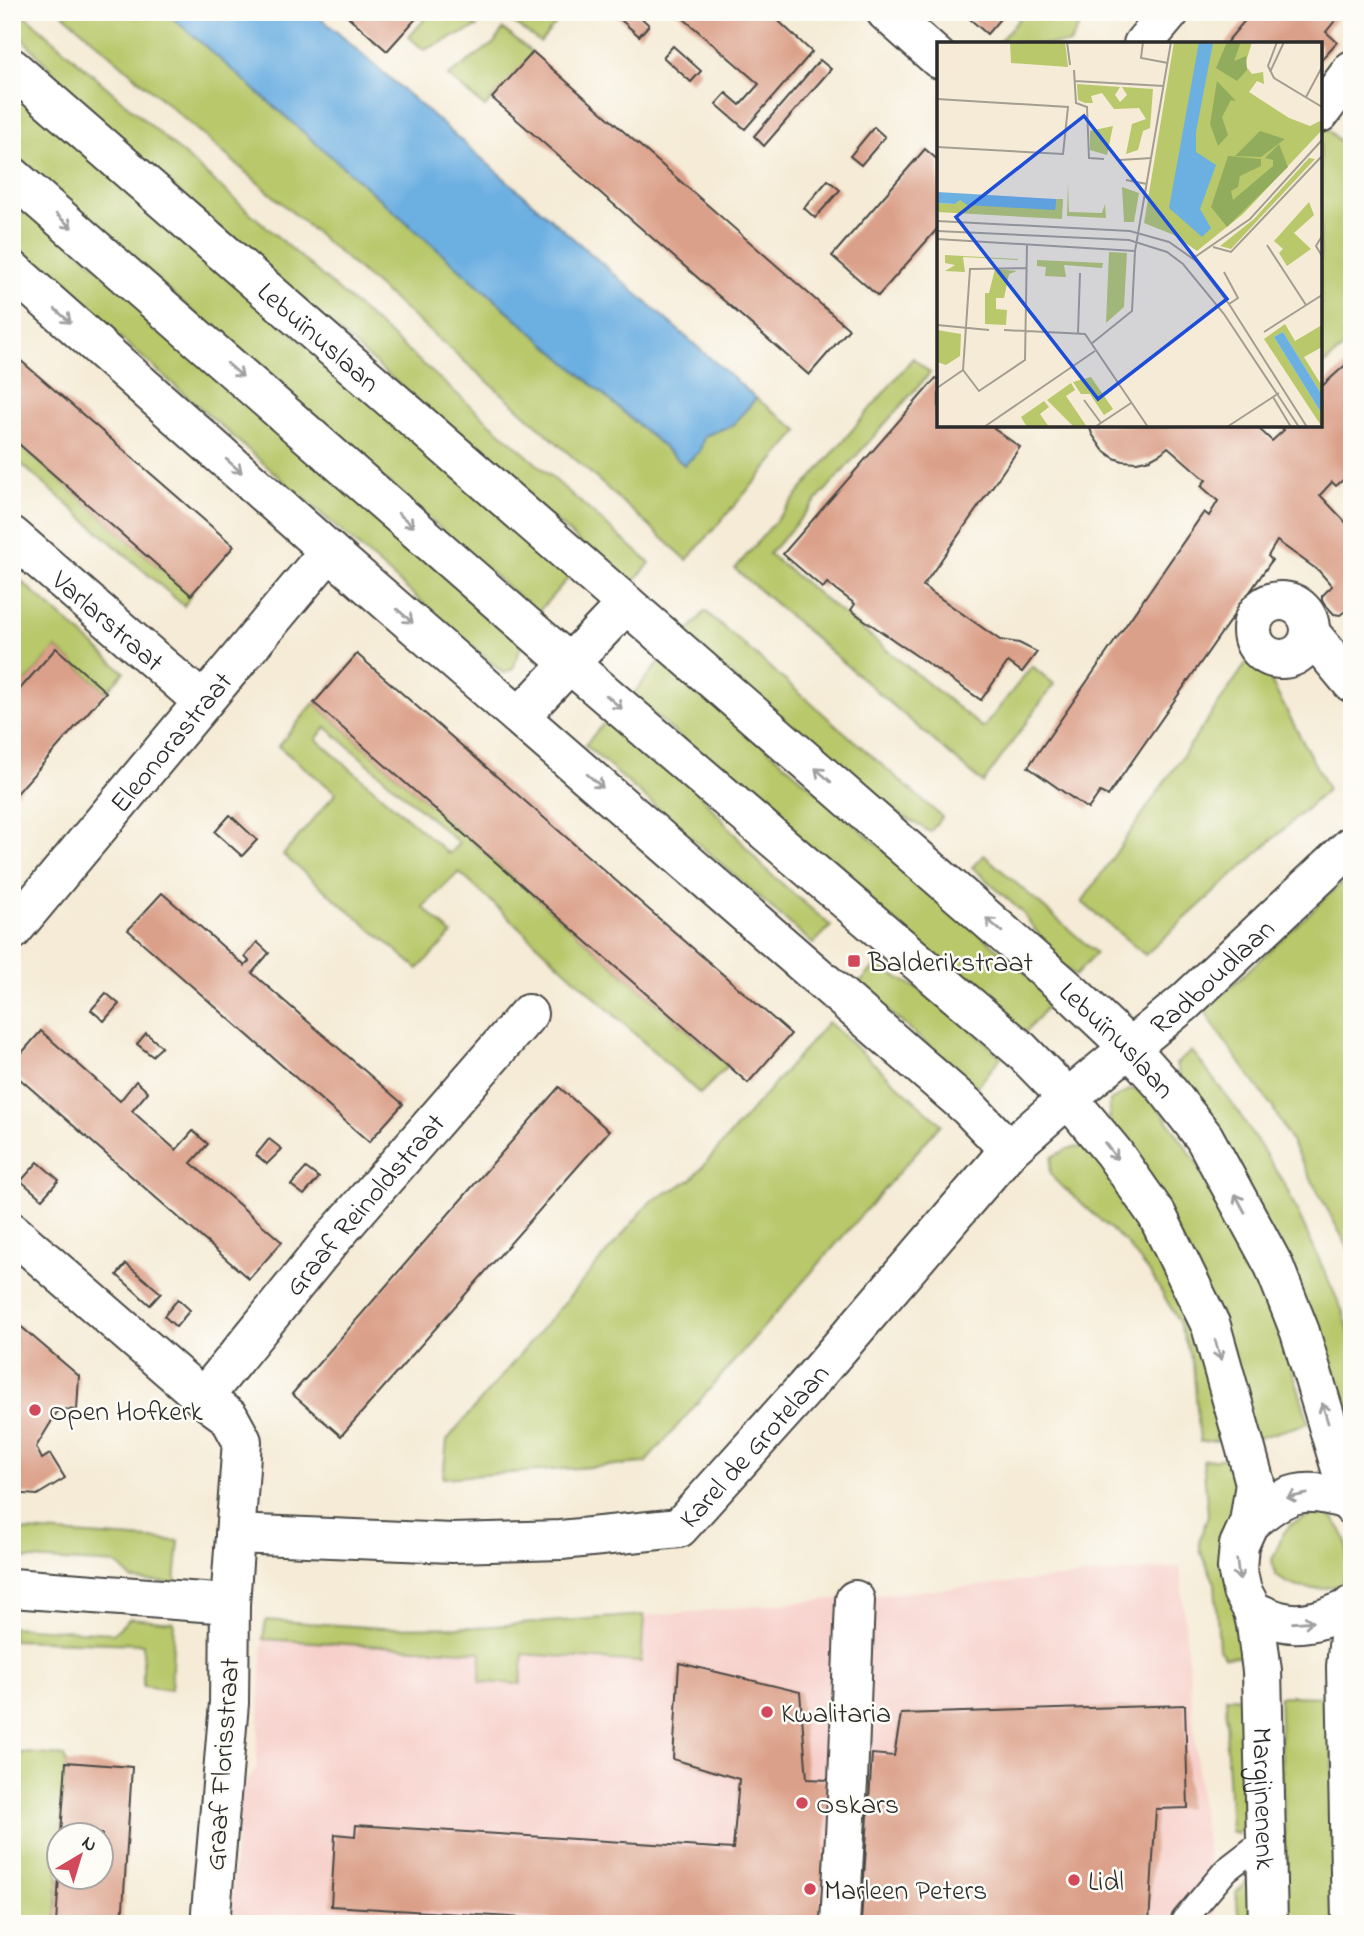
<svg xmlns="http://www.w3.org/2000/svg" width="1364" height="1936" viewBox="0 0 1364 1936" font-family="'Indie Flower',sans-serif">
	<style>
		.built { fill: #f7d0cb }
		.green { fill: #b8c86a; stroke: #727a4a; stroke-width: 2; fill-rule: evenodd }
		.water { fill: #6cafe1; stroke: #4c6d86; stroke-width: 2 }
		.building { fill: #dba089 }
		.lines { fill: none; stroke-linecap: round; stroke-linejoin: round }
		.lane-casing { stroke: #494845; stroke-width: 28 }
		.street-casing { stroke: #494845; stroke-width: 42 }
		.primary-casing { stroke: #494845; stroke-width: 42 }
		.lane { stroke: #fff; stroke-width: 24 }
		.street { stroke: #fff; stroke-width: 38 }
		.primary { stroke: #fff; stroke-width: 38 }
		.oneway { stroke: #a0a0a0 }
		.poi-dot { fill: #d1495b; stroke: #fdfcf7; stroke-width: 2.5 }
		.labels { text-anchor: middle; stroke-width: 5; stroke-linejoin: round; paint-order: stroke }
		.street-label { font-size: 28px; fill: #2b2b2b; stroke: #fdfcf7 }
		.poi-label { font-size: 28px; fill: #2b2b2b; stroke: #fdfcf7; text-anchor: start }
		.inset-road { fill: none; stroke: #a49e92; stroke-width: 2 }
		.view { fill: #1d4ed8; fill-opacity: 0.15; stroke: #1d4ed8; stroke-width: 3.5 }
		.inset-edge { fill: none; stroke: #2b2b2b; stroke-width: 3.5 }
	</style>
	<rect width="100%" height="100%" fill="#fdfcf7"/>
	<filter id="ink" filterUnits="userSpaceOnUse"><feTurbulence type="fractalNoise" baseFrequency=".0143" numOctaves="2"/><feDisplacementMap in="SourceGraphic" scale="14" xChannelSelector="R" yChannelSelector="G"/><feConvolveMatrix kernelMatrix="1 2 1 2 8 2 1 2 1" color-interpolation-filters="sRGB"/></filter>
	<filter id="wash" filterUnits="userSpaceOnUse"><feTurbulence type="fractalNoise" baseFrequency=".00686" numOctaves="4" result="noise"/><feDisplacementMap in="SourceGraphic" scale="28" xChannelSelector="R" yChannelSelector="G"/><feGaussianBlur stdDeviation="1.57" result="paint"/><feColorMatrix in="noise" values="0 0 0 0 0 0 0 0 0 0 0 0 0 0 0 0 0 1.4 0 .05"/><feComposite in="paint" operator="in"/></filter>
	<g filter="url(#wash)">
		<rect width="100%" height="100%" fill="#f5ebd6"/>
		<path class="built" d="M1180,1567L1200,1796L1217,1924H231L238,1794L256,1768L263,1639L266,1620L381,1628L480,1627L681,1613Z"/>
		<g class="green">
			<path d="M12,12H21L650,563L630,586L95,119L12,27Z"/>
			<path d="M61,12H166L684,465L700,451L704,436L733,425L756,398L799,431L687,560L516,406Z"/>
			<path d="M431,12H460L477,27L424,50L409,37Z"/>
			<path d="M515,12H566L540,42L509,20Z"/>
			<path d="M1025,12H1077L1084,16L1070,44H997Z"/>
			<path d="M503,29L533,53L485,107L448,76L494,43Z"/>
			<path d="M12,90L571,575L537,613L12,153Z"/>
			<path d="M1323,124L1338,140L1352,146V332L1348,336L1347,345L1320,368V128Z"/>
			<path d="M12,191L522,643L513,669L503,673L12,243Z"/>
			<path d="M913,358L930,373L769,554L983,728L1032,666L1054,684L983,783L735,569Z"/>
			<path d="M12,438L191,595L184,606L12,456Z"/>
			<path d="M12,573L124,672L106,692L56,648L12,698Z"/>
			<path d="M705,611L942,817L930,832L867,795L685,635Z"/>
			<path d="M663,658L1054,998L1021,1038L632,695Z"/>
			<path d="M1248,661L1267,674L1328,789L1145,955L1082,902Z"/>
			<path d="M314,703L728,1066L700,1094L459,872L423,907L452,934L418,969L283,855L336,793L278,746ZM326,727L459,843L449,854L316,739Z"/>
			<path d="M611,715L684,776L765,869L831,926L813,944L585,745Z"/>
			<path d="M984,855L1096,953L1075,976L1060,964L1022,912L972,867Z"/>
			<path d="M1352,873V1258L1347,1246L1273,1108L1220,1035L1205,1011Z"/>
			<path d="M876,965L945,1004L1001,1057L977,1087L858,985Z"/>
			<path d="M828,1022L941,1124L645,1463L443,1478L447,1440L651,1201L691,1180Z"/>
			<path d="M1192,1051L1237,1110L1284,1183L1344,1314L1352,1343V1419L1340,1421L1186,1093L1176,1064Z"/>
			<path d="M1131,1089L1146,1092L1166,1118L1217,1192L1267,1289L1309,1423L1254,1439L1109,1124L1110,1101Z"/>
			<path d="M1085,1146L1104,1160L1185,1295L1232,1439L1200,1442L1193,1364L1178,1320L1152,1276L1125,1242L1055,1180L1050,1171L1052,1157L1067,1149Z"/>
			<path d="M1237,1458L1252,1655L1226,1657L1219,1649L1215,1583L1201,1553L1199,1541L1208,1515L1203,1460Z"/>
			<path d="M1317,1513H1326C1352,1533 1351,1556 1341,1584C1318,1592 1295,1590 1276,1576L1272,1560L1283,1534L1291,1524Z"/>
			<path d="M12,1530L179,1541L175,1583L133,1580L117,1564L12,1558Z"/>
			<path d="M644,1615L641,1662L523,1654L521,1684L480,1682L481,1652L263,1639L266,1620L381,1628L480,1627Z"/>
			<path d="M130,1618L174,1622L171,1690L143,1686V1644L12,1640V1627L114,1633Z"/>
			<path d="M1279,1696L1331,1697L1337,1924H1288Z"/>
			<path d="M1226,1697L1253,1698L1255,1813L1237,1834L1231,1832L1227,1760Z"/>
			<path d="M12,1752L64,1756L66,1762L61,1834H60L56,1924H12Z"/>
			<path d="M1258,1870L1260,1924H1239L1236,1892Z"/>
		</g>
		<path class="water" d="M166,12H314L756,398L733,425L704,436L700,451L684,465Z"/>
		<g id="blocks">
			<g class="building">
				<path d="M343,12H422L387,51Z"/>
				<path d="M612,12H635L649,25L639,36Z"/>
				<path d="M676,12H769L812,52L745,129L716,104L726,93L740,105L759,84Z"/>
				<path d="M962,12H1006L987,34Z"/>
				<path d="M1252,12H1342L1326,32L1337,42L1320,61V44H1225Z"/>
				<path d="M673,46L701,71L691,82L663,57Z"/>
				<path d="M533,52L849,329L809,375L492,98Z"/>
				<path d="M820,60L831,69L764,146L754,136Z"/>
				<path d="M874,127L885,137L861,165L850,156Z"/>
				<path d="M925,149L939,161V227L878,296L832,256Z"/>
				<path d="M828,180L840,190L815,218L804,208Z"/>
				<path d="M12,353L234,546L191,595L12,438Z"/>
				<path d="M1352,359V472L1336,486L1332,482L1320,495L1352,529V606L1340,615L1334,614L1322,601V596L1332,586L1319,571L1277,541L1268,556L1272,560L1108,796L1100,792L1088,809L1028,767L1204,512L1209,516L1218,501L1201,486L1206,480L1168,447L1161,453L1150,459L1137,462L1123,461L1114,458L1103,450L1092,434L1089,425H1244L1247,428L1249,425H1255L1272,441L1284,430L1279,425H1320V388Z"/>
				<path d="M936,378L939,380V425H997L994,429L1020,447L923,586L1000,640L1019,643L1037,652L1022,672L1008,662L981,700L863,619L851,610L855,604L827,583L823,588L783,554Z"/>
				<path d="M56,648L106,692L12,799V698Z"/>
				<path d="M357,654L791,1034L748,1083L314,703Z"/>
				<path d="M230,815L257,840L242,856L215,832Z"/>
				<path d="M162,893L245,966L249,961L245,957L257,942L269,953L252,973L403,1104L369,1142L128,930Z"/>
				<path d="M106,993L119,1004L104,1021L91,1010Z"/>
				<path d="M41,1031L120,1101L136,1081L148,1092L132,1111L176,1150L193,1131L208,1144L191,1163L282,1242L249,1279L12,1072V1064Z"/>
				<path d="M146,1033L162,1047L152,1056L137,1044Z"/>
				<path d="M559,1087L609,1131L341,1436L292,1394Z"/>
				<path d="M269,1139L282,1149L267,1164L256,1155Z"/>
				<path d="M38,1162L59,1180L42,1199L21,1181Z"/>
				<path d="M306,1168L319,1178L304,1195L291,1185Z"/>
				<path d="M126,1264L161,1293L150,1305L117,1275Z"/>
				<path d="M178,1299L190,1310L176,1327L164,1316Z"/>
				<path d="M18,1324L79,1376L77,1410L59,1409L36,1447L42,1459L50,1454L65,1478L37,1495L12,1493V1333Z"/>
				<path d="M679,1663L800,1692L807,1779L829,1780L820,1924H622L331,1906L335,1834L355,1836L356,1825L733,1849L739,1779L673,1759Z"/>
				<path d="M1185,1705L1188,1808L1156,1809L1149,1924H861L872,1754L894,1756L901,1714Z"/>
				<path d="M66,1762L132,1767L122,1924H56L59,1877H102V1834H61Z"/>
			</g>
		</g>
	</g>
	<g filter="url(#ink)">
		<use href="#blocks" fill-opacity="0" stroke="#494845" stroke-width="2"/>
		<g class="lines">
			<defs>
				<path id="lane" d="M1183,1924L1184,1920L1226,1870L1265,1840"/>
				<g id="street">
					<path d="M886,12L939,59"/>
					<path d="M1143,44L1170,12"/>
					<path d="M1320,113L1352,70"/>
					<path d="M12,270L329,551L969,1108L1009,1150"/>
					<path id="s1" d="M12,536L203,702"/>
					<circle cx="1281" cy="630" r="29"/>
					<path d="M1311,634L1352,683"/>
					<path d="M520,716L626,604"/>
					<path id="s2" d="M12,931L329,551"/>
					<path d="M12,1232L203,1398L229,1417L242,1441L230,1604L229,1703L210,1924"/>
					<path id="s3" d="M203,1398L332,1239L528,1014"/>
					<path d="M1249,1523C1288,1491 1303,1485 1352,1502"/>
					<path id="s4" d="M235,1534L452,1543L561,1540L679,1528L804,1389L1009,1150L1068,1098L1185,1002L1352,845"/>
					<path d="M12,1588L230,1604"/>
					<path d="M1253,1611C1262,1614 1271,1619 1280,1621C1304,1628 1330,1617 1352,1607"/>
					<path d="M840,1924L848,1781L855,1600"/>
				</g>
				<g id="primary">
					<path id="s5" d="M12,68L1073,994L1130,1048L1164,1086L1204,1137L1274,1266L1300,1332L1352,1506"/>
					<path id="s6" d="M12,176L570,664L1021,1050L1068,1098L1113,1152L1157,1215L1211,1326L1245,1446L1255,1483L1249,1523L1239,1545L1237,1568L1242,1591L1253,1611L1256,1625L1262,1671L1268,1924"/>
					<path d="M1351,1924L1346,1667L1352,1605"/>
				</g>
			</defs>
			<use href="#lane" class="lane-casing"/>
			<use href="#street" class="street-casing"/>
			<use href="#primary" class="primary-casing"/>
			<use href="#lane" class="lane"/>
			<use href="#street" class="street"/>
			<use href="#primary" class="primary"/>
		</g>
		<defs><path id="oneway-shaft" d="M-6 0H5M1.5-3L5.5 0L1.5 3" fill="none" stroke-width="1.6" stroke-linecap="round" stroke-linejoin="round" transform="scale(1.75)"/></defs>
		<g class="oneway">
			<use href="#oneway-shaft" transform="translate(64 221) rotate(41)"/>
			<use href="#oneway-shaft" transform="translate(63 316) rotate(41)"/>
			<use href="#oneway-shaft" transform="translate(235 370) rotate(41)"/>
			<use href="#oneway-shaft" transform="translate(234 466) rotate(41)"/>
			<use href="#oneway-shaft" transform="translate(406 520) rotate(41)"/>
			<use href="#oneway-shaft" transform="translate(405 616) rotate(41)"/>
			<use href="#oneway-shaft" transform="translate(614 702) rotate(41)"/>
			<use href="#oneway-shaft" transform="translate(823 775) rotate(-139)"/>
			<use href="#oneway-shaft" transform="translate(595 781) rotate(41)"/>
			<use href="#oneway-shaft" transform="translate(994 925) rotate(-139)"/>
			<use href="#oneway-shaft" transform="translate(1111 1151) rotate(52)"/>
			<use href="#oneway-shaft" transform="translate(1240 1203) rotate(-118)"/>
			<use href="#oneway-shaft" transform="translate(1218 1350) rotate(74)"/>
			<use href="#oneway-shaft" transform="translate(1325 1413) rotate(-107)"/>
			<use href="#oneway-shaft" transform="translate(1297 1496) rotate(169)"/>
			<use href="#oneway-shaft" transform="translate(1238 1570) rotate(83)"/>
			<use href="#oneway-shaft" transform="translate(1303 1622) rotate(-4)"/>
		</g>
	</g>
	<g class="poi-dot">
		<rect x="847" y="954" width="14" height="14" rx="3.5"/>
		<circle cx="35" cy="1410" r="7"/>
		<circle cx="767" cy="1712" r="7"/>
		<circle cx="802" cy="1803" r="7"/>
		<circle cx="1074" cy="1880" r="7"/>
		<circle cx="810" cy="1889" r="7"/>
	</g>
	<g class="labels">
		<g class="street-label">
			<text dy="10" stroke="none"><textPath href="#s5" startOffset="408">Lebuïnuslaan</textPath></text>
			<text dy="10" stroke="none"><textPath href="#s1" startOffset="128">Varlarstraat</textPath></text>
			<text dy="10" stroke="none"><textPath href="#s2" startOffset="247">Eleonorastraat</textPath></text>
			<text dy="10" stroke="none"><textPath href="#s4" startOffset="1214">Radboudlaan</textPath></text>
			<text dy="10" stroke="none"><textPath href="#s5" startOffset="1472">Lebuïnuslaan</textPath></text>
			<text dy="10" stroke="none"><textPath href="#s3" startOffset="252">Graaf Reinoldstraat</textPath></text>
			<text dy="10" stroke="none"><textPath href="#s4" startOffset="556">Karel de Grotelaan</textPath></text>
			<text transform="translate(221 1764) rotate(-86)" y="10">Graaf Florisstraat</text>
			<text dy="10" stroke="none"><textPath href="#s6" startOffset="2158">Margijnenenk</textPath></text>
		</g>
		<g class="poi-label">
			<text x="868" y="971">Balderikstraat</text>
			<text x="49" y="1420">Open Hofkerk</text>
			<text x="781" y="1722">Kwalitaria</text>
			<text x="816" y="1813">Oskars</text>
			<text x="1088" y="1890">Lidl</text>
			<text x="824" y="1899">Marleen Peters</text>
		</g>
	</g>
	<g transform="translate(937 42)">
		<rect width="385" height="385" fill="#f5ebd6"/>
		<path d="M73,0H128L131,25L74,21ZM237,0H315L308,23L315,32L326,30L327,42L320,39L312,50L352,76L373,84L385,78V88L306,172L260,209L237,193L207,181ZM140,42L183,45L178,53L183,60L190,53L185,45L216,47L213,86L206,89L201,108L189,112L195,82L209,77L202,66L177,67L165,51L154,54L156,61H148L141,58ZM176,84L170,113L153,108V89ZM372,116L378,117L294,207L283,204L317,177ZM131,141L132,170L165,171L168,162L169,176L130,174ZM185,145L202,151L197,180H187ZM23,157L117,164L119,157H126L125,177L0,170V161L18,162ZM372,160L377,173L357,191L374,207L350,224L342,211L346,207L337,199ZM172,210L190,211L187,265L169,281ZM8,213L81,217V218L26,215L28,230L8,229L18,223L8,221ZM100,218L166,221L165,226L127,223L129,235L108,234L109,225L100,224ZM58,227L80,229L72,232L67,256H59V267L70,268L69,283L48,282V251H52ZM348,282L358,299L385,283V305L367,315L385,344V353L346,290L337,295L385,372V385L327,297ZM0,288L24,292L23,314L9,323L0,320ZM154,335L176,367L167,373L153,352H144L136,340ZM134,341L138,348L129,354L150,385H137L110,358ZM107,359L112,365L103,372L112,385H90L84,375Z" fill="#b8c86a"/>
		<path d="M290,0H304L297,19L309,14L310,28L300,39L279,26ZM280,39L299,59L294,58L285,75L291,93L281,104L273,82ZM323,89L348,97L324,115L298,114ZM342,102L351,125L290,185L274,165L291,114L324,117V124L303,134L301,145L294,149L296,158L336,124V118L328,116Z" fill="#92ac5e"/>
		<path d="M262,0H282L276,1L259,90V110L279,123L263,167L274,186L265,195L232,166ZM0,150L119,157V161L118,168L30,163L23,158L18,162L0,161ZM346,290L385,353V372L337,295Z" fill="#6cafe1"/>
		<path class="inset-road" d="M130,0L133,23M206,0L204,16L231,21M340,0L331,24L337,36L385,65M137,28L139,61L150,65L152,116L167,117M333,30L347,0M138,39L227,44M369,55L385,25M0,57L131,65L126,112L0,105M182,118L215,116M189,138L210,142M0,179L193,189L232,200L259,219L292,262L370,385M0,189L192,198L230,210L246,222L287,272L362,385M385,194L379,204L385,214M0,197L198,209M330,203L369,263M276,205L294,210L385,114M255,217L313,177L385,98M287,230L301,256L292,262M0,283L52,288M67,288L148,292L211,385M327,290L385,253M141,291L143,231M154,302L195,269L198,209L234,0M26,328L42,349L88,318L90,202M26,328L33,227L90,226M0,346L26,328M336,355L354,385M147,358L164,381M47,385L158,309M158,385L194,361M290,385L342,351"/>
		<path class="view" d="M147,74L290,257L161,357L19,175Z"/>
		<rect width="385" height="385" class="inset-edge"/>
	</g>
	<rect width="1364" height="1936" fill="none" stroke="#fdfcf7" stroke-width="42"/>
	<g transform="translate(80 1856) rotate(38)"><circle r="33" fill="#fdfcf7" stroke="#a9a8a5" stroke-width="2"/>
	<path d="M0-5L12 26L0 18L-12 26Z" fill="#d1495b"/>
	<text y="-10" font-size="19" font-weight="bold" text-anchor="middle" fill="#2b2b2b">N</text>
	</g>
</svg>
